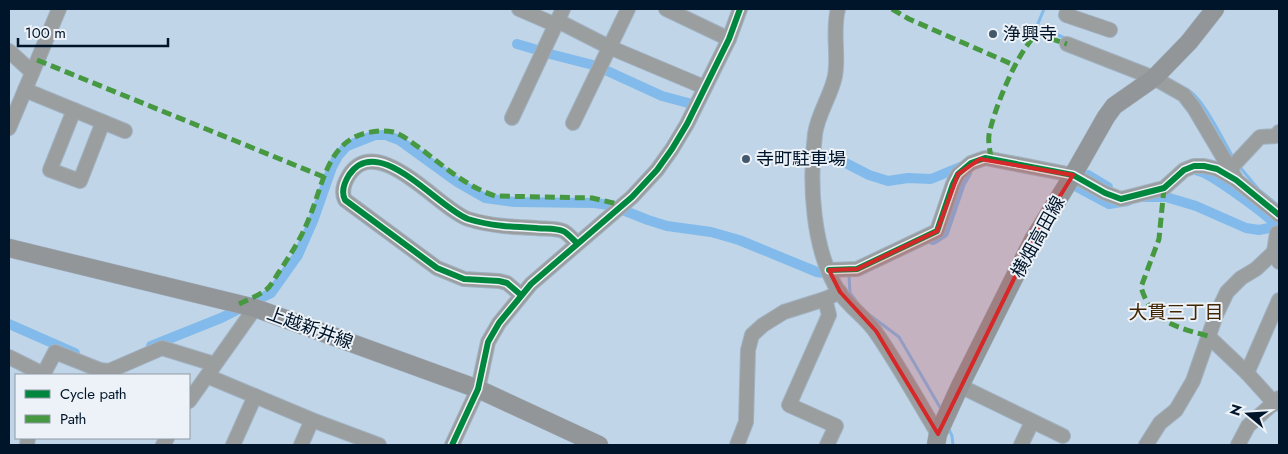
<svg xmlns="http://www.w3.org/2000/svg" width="1288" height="454" viewBox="0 0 1288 454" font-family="Jost,'Noto Sans JP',sans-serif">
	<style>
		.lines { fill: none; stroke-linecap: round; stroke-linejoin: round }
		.stream { stroke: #82bbeb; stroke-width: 3 }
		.canal { stroke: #82bbeb; stroke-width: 10 }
		.minor-casing { stroke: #a1b2c2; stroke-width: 16 }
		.major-casing { stroke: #a1b2c2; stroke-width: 19 }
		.minor { stroke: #9b9e9f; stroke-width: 14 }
		.major { stroke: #929699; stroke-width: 18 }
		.quiet { stroke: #469841; stroke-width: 5; stroke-dasharray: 10 5; stroke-linecap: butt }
		.cycleway-casing { stroke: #ecf2f8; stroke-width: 9 }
		.cycleway { stroke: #00873e; stroke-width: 6 }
		.marked { fill: #d62828; fill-opacity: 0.2; stroke: #d62828; stroke-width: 4; stroke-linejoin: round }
		.poi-dot { fill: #43586c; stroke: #ecf2f8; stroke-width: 2 }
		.labels { text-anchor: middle; stroke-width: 4; stroke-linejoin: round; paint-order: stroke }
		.poi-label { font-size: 18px; fill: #001529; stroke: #ecf2f8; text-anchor: start }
		.street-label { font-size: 18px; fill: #001529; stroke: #ecf2f8 }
		.neighbourhood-label { font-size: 19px; fill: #412605; stroke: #ecf2f8 }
	</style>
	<rect width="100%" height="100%" fill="#c0d5e7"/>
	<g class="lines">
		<g class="stream">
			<path d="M1044,9L1037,26L1067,39"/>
			<path d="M1188,90C1203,98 1224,142 1234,159"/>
			<path d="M1239,166L1259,190L1279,206"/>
			<path d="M1273,222L1275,230"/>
			<path d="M849,276L850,293L859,305"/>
			<path d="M871,316L899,337L941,409"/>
			<path d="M948,427L952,436L953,445"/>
		</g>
		<g class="canal">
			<path d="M517,44L541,51"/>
			<path d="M546,53L597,66"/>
			<path d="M603,69L662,96L692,104"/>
			<path d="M832,156L869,175L888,181L908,178L931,179L965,165"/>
			<path d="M1198,171C1209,172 1263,212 1273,222"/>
			<path d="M1088,175L1108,187"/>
			<path d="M1066,181L1109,204L1128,201"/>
			<path d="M1144,197H1166L1196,206L1246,228L1259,230L1279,226"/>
			<path d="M933,240L944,233L961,183L967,173"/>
			<path d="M9,324L75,353"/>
			<path d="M151,346L221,318L271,293L298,255L313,221L332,167L338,156L347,146L375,135H386L399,140L457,182L485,198L514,202L594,203L610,205L648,220L667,226L711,232L739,240L817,272L836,275"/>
		</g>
		<defs>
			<g id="minor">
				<path d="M519,9L556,25"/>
				<path d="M666,9L729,39"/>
				<path d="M838,9C832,31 839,54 835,76C831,96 818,113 815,134C809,182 812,250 839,292C850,308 867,318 877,334C899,366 918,401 938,434"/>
				<path d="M1068,9L1066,15L1110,30"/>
				<path d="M558,21L609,47L704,87"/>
				<path d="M1067,44L1154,78L1184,95L1194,108L1236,179"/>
				<path d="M9,51L32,72"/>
				<path d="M25,90L125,131"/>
				<path d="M74,110L50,170L80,181L103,122"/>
				<path d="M512,118L563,9"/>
				<path d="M573,123L628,9"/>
				<path d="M9,128L59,9"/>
				<path d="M1230,169L1260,137L1276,136L1279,132"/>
				<path d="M1274,252L1277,233H1279"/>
				<path d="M829,270L857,269L937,231L953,184L958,174L971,163L985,158L1073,175L1105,193L1121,199L1164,188L1184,170L1194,166H1204L1217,169L1236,180L1279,215"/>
				<path d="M521,295L507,283L499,281L464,279L437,268L345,200C341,192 344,183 349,175C378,131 439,209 468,219C490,226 513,227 536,228C544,229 556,228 563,231C568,233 573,240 577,243"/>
				<path d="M825,299L829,315L789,405L836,426L827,445"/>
				<path d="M1208,336L1247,373L1275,404"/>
				<path d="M9,357L43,374"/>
				<path d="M109,371L162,348L214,364"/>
				<path d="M1247,373L1279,300"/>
				<path d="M43,375L55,352L100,370L109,371L108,375"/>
				<path d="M207,376L312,420L379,445"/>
				<path d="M960,386L1063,436"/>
				<path d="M189,401L255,308"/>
				<path d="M27,445L28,438"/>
				<path d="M163,445L167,438"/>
				<path d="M233,445L255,396"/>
				<path d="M301,445L312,420"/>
				<path d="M452,445L478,389L488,342L499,323L531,284L632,197L657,170L672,149L687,124L729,39L740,9"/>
				<path d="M737,445L746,422L748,350L752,335L763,325L784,312L825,299L840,292"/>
				<path d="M1021,445L1032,422"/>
				<path d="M1146,445L1160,423L1176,410L1193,381L1216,315L1227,292L1241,278L1256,269L1274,252L1279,262"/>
				<path d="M1238,445L1248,426L1279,398"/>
			</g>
			<g id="major">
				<path d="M9,248L255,308L478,389L599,445"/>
				<path d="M936,445L938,434L960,386L1033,240L1073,175L1106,117L1114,106L1154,78L1189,42L1215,9"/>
			</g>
		</defs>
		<use href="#minor" class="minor-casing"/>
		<use href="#major" class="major-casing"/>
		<use href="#minor" class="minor"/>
		<use href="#major" class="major"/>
		<g class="quiet">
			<path d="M892,9L909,19L1016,66"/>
			<path d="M37,60L324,177"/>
			<path d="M991,158C990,151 988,142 989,135C993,112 1019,46 1038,34L1067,44"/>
			<path d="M1164,188L1159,239L1141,287C1151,322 1176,327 1208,336"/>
			<path d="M239,304C247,300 258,296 266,290C271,286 275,278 279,272C291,254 302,237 310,216C323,184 328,142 366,133C375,131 384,130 393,132C404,135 415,145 425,152C447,169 468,187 495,196L592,198L622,205"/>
		</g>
		<defs>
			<g id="cycleway">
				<path d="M829,270L857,269L937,231L953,184L958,174L971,163L985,158L1073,175L1105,193L1121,199L1164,188L1184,170L1194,166H1204L1217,169L1236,180L1279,215"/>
				<path d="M521,295L507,283L499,281L464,279L437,268L345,200C341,192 344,183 349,175C378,131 439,209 468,219C490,226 513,227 536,228C544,229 556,228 563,231C568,233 573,240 577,243"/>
				<path d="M452,445L478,389L488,342L499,323L531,284L632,197L657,170L672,149L687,124L729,39L740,9"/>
			</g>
		</defs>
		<use href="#cycleway" class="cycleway-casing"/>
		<use href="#cycleway" class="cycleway"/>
	</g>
	<path class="marked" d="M980,159L1073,175L1033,240L938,434L876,331L840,292L829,270L857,269L937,231L958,174Z"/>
	<g class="poi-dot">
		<circle cx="993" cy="34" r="5"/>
		<circle cx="746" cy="159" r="5"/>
	</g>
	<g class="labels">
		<g class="poi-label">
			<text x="1003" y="40">浄興寺</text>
			<text x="756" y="165">寺町駐車場</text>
		</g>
		<g class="street-label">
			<text transform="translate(1038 237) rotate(-61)" y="6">横畑高田線</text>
			<text transform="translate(310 328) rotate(20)" y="6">上越新井線</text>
		</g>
		<g class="neighbourhood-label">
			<text x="1176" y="319">大貫三丁目</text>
		</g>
	</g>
	<rect width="1288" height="454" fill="none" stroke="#001529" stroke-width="20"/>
	<rect x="15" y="374" width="175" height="65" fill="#ecf2f8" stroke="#8e9aa5"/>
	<rect x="25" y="390" width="25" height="8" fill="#00873e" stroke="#8e9aa5"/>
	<text x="60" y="399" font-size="15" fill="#001529">Cycle path</text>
	<rect x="25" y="415" width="25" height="8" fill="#469841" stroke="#8e9aa5"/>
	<text x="60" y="424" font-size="15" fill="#001529">Path</text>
	<g transform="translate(1248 414) rotate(288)" stroke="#ecf2f8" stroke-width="4" paint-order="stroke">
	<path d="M0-4L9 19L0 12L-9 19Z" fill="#001529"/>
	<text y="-8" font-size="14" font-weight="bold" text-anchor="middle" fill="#001529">N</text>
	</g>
	<path d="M18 38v8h150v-8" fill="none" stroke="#001529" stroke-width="2.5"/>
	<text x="25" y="38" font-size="15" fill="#001529" stroke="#ecf2f8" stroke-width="4" paint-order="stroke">100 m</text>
</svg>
